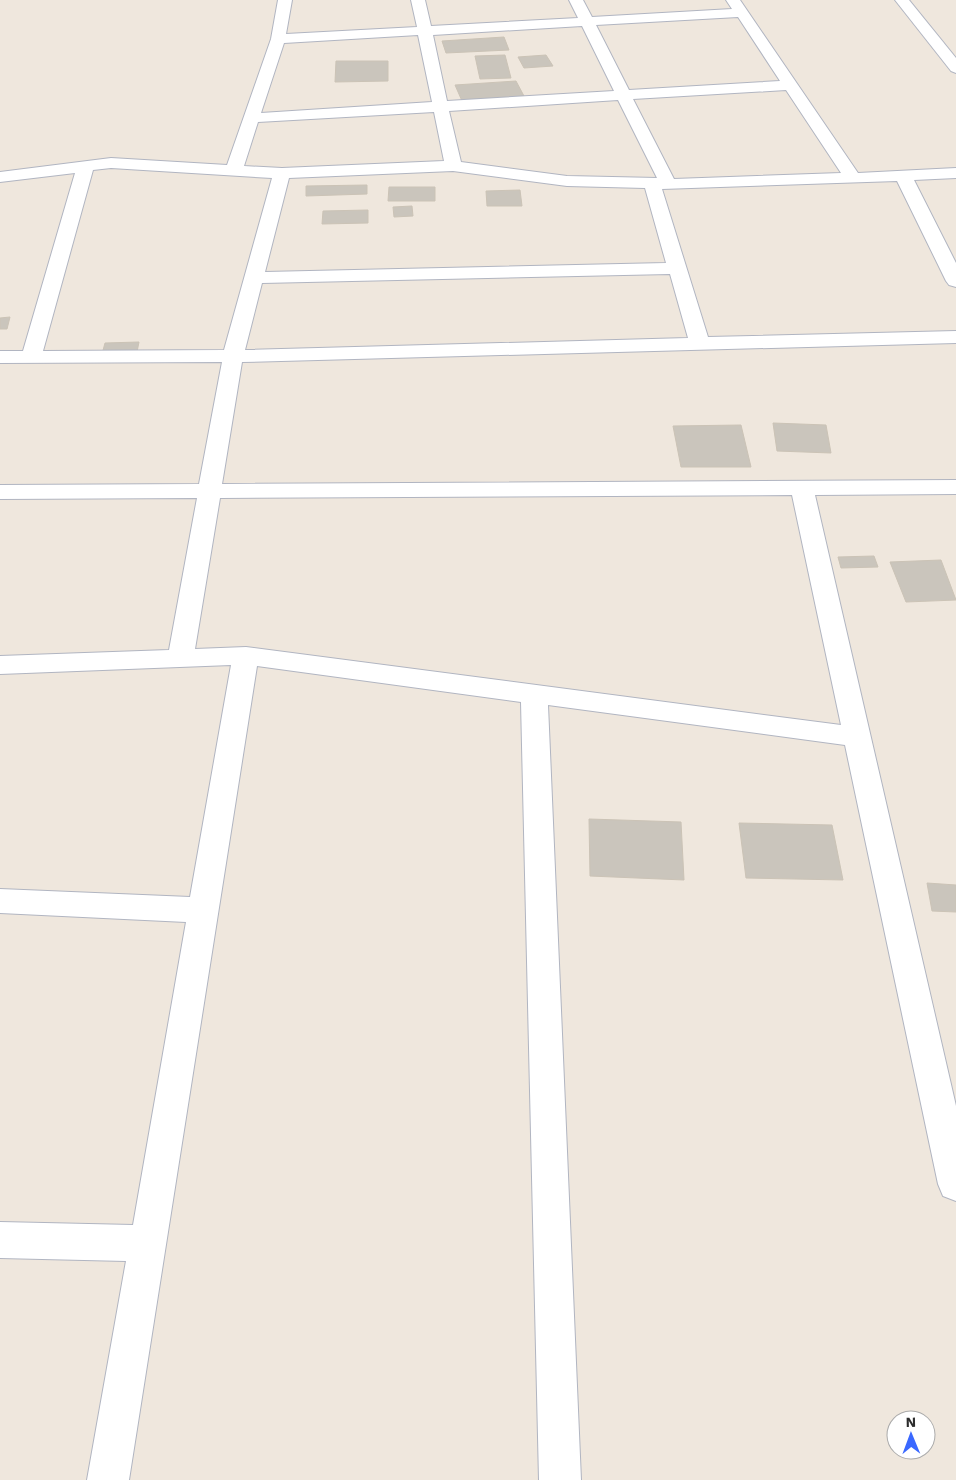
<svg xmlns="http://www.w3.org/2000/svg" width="956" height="1480" viewBox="0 0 956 1480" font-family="'Work Sans',sans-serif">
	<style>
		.building { fill: #cac5bc; stroke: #cbc3b6 }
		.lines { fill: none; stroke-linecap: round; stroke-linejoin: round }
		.minor-casing { stroke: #b1b5c1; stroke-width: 2 }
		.minor { fill: #fff; fill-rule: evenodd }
	</style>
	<rect width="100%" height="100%" fill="#efe7dd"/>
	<g class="building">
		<path d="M504,37L509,50L446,53L442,41Z"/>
		<path d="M505,55L511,78L480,79L475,56Z"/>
		<path d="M546,55L553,66L524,68L518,57Z"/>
		<path d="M336,61H388V81L335,82Z"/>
		<path d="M516,81L524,96L462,101L455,85Z"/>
		<path d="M367,185V194L306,196V186Z"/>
		<path d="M389,187H435V201H388Z"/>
		<path d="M520,190L522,206H487L486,191Z"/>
		<path d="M412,206L413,216L394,217L393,207Z"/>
		<path d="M368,210V223L322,224L323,211Z"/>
		<path d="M10,317L7,329H0V318Z"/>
		<path d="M139,342L137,352L102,354L105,343Z"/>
		<path d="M773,423L826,425L831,453L777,451Z"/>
		<path d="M741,425L751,467H681L673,426Z"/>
		<path d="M874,556L878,567L841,568L838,557Z"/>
		<path d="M941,560L956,600L906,602L890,562Z"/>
		<path d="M589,819L681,822L684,880L590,876Z"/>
		<path d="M739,823L832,825L843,880L746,878Z"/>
		<path d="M927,883L956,885V912L932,911Z"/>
	</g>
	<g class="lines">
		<defs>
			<g id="minor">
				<path d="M278,0H292L286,34L417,27L411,0H425L431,26L578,18L569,0H583L592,17L732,9L726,0H740L858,173L956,168V178L914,180L956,263V287L949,285L946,281L897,181L662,189L708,337L956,331V343L242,362L222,484L956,480V494L815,495L956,1106V1201L943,1196L938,1184L845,745L548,705L581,1480H539L521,702L257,666L129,1480H87L126,1261L0,1258V1222L133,1225L186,922L0,913V889L190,897L231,665L0,674V656L169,650L197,498L0,499V485L199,484L222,362L0,363V351H23L75,173L0,182V172L111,158L227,165L271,39ZM738,17L780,81L629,90L596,25ZM582,26L614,91L447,101L433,35ZM418,35L432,102L261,113L284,43ZM786,90L841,173L674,179L633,99ZM618,100L657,178L567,176L461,162L449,111ZM434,112L444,161L282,168L244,166L258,122ZM111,168L272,178L224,350L43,351L93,170ZM453,171L567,186L645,188L666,263L265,272L289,178ZM670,274L688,338L245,350L262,283ZM792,495L841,725L246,647L195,649L220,498Z"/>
				<path d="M895,0H909L956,58V73L951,71Z"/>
			</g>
		</defs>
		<use href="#minor" class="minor-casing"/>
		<use href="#minor" class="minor"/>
	</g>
	<g transform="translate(911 1435) rotate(359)"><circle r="24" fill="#ffffff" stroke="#ababab"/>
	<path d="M0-4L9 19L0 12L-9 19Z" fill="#3a68ff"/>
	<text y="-8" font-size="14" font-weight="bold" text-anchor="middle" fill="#2c2c2c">N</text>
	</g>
</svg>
